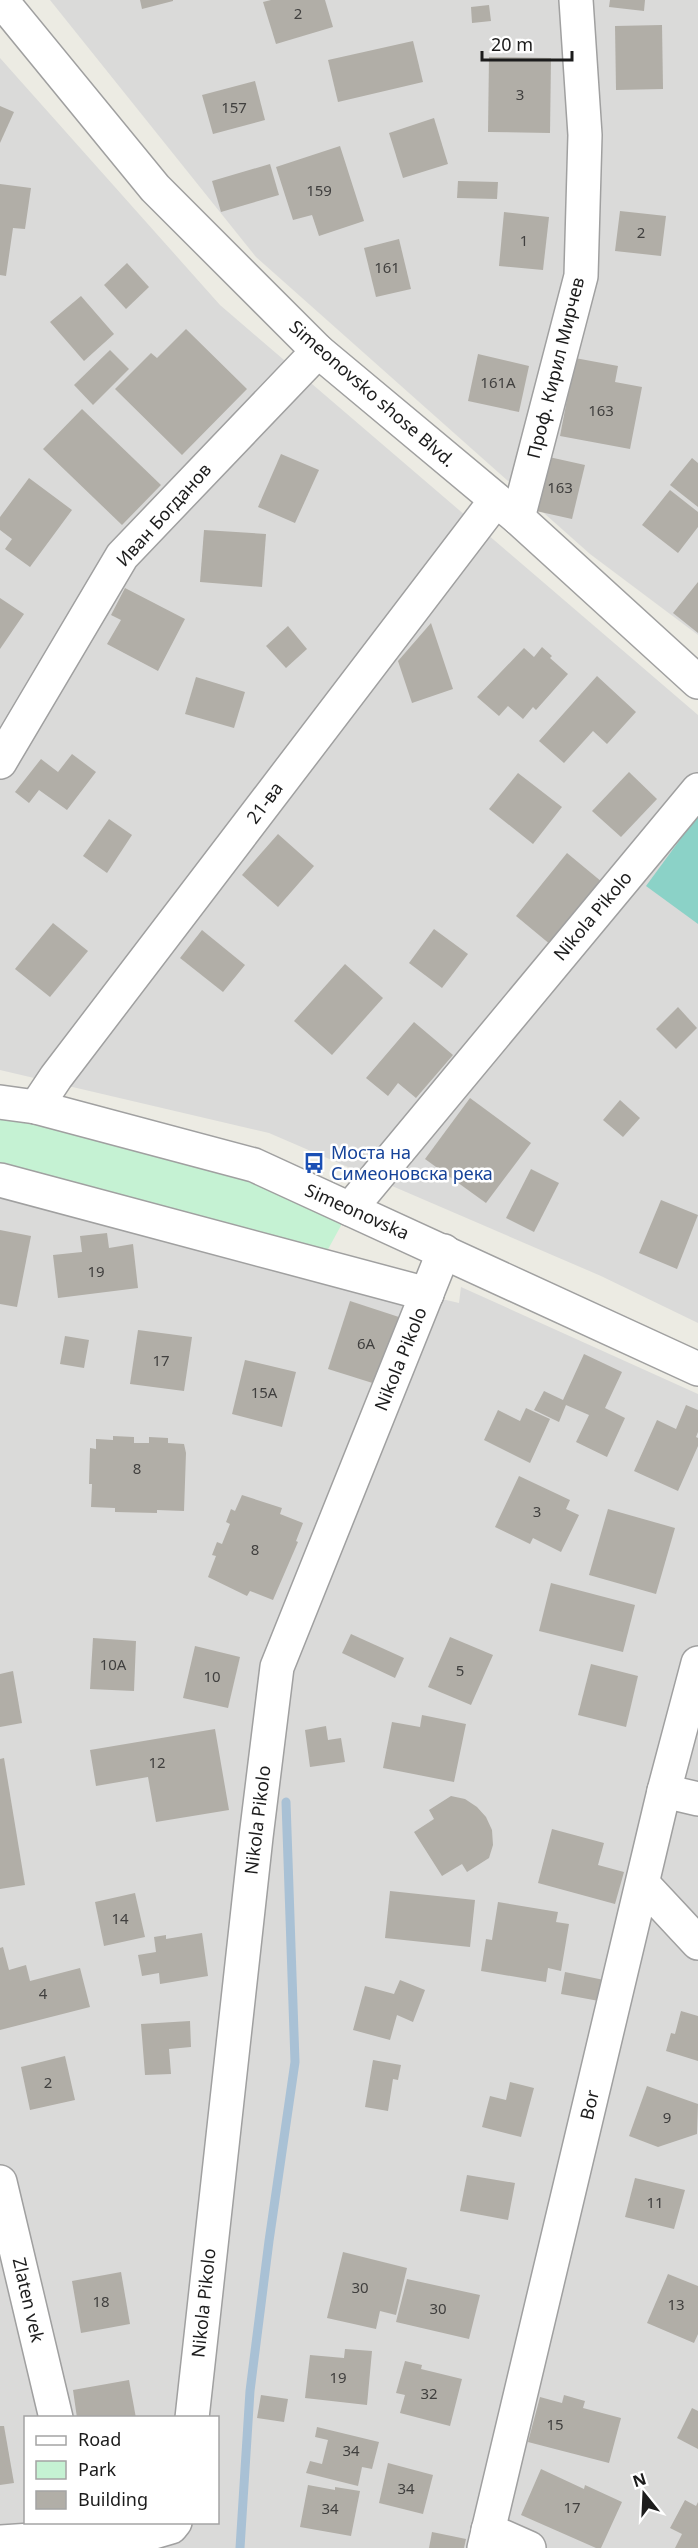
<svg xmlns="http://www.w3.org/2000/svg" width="698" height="2548" viewBox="0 0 698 2548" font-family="'Noto Sans',sans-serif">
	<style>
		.residential { fill: #dadad9; fill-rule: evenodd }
		.park { fill: #c5f2d3 }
		.pitch { fill: #8bd2c7 }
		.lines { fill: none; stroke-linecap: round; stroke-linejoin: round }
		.stream { stroke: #a9c1d5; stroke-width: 9 }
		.building { fill: #b1aea7 }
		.minor-casing { stroke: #a0a0a0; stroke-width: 36 }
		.minor { stroke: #fff; stroke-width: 33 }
		.labels { text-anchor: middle; stroke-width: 5; stroke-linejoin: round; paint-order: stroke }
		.number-label { font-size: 15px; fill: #41403f }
		.street-label { font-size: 18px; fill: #1c1c1c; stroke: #fff }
		.transit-label { font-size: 18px; fill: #164399; stroke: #fff; text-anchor: start }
	</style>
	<rect width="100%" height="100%" fill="#ecebe3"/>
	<g class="residential">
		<path d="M50,0H698V635L590,554L256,257Z"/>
		<path d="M0,58L220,305L698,715V1323L601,1276L269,1133L0,1070Z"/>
		<path d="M0,1195L459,1303L461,1287L698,1394V2548H0ZM26,2418H218V2522H26Z"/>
	</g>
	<path class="park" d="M0,1102L350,1209L320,1264L0,1180Z"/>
	<path class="pitch" d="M698,815V924L646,886Z"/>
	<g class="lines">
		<path class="stream" d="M240,2548L250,2391L269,2241L295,2062L286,1802"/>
	</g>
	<g class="building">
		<path d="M140,0H173V1L142,9Z"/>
		<path d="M271,0H325L333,27L276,44L263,2Z"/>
		<path d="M610,0H645L644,11L609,7Z"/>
		<path d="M489,5L491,21L472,23L471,7Z"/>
		<path d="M662,25L663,89L616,90L615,26Z"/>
		<path d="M413,41L423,82L338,102L328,60Z"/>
		<path d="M489,57L551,58L550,133L488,132Z"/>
		<path d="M255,81L265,120L213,134L202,95Z"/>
		<path d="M0,106L14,112L0,143Z"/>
		<path d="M434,118L448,164L403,178L389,133Z"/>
		<path d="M340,146L364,221L319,236L312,215L293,220L276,167Z"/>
		<path d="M270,164L279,195L221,212L212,181Z"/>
		<path d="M458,181L498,182L497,199L457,198Z"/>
		<path d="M0,184L31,188L25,229L13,228L6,276L0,275Z"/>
		<path d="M620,211L666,216L661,256L615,251Z"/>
		<path d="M504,212L549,217L543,270L499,266Z"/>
		<path d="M399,239L411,289L376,297L364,248Z"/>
		<path d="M127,263L149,287L126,309L104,285Z"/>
		<path d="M81,296L114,334L84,361L50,322Z"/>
		<path d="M186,329L247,389L182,455L115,389L151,353L157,358Z"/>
		<path d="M110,350L129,369L93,405L74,385Z"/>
		<path d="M478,354L529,366L519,412L468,401Z"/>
		<path d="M575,358L618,366L615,382L642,387L630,449L560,436Z"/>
		<path d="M82,409L161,485L122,525L43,449Z"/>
		<path d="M281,454L319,470L295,523L258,507Z"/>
		<path d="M549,457L585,465L572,519L536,511Z"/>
		<path d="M692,458L698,463V507L670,485Z"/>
		<path d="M29,478L72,510L30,567L5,549L12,539L0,530V517Z"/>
		<path d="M670,490L698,512V527L678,553L642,525Z"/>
		<path d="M204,530L266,534L262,587L200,582Z"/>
		<path d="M698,582V633L673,613Z"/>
		<path d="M125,588L185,619L158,671L107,644L121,620L111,615Z"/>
		<path d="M0,598L24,614L0,649Z"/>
		<path d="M431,623L453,689L412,703L398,661Z"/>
		<path d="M288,626L307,649L286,668L266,646Z"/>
		<path d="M542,647L552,656L550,658L568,674L536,710L533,707L523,719L508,706L499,716L477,697L524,648L534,657Z"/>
		<path d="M597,676L636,712L607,744L593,731L564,763L539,741Z"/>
		<path d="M196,677L245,692L234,728L185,714Z"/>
		<path d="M72,754L96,772L67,810L39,790L29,803L15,792L41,759L58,772Z"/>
		<path d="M629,772L657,799L621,837L592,811Z"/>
		<path d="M518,773L562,807L533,844L489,809Z"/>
		<path d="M109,819L132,835L107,873L83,856Z"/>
		<path d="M278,834L314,866L278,907L242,875Z"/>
		<path d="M567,853L602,882L551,945L516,916Z"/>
		<path d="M53,923L88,951L50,997L15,969Z"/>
		<path d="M434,929L468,954L442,988L409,963Z"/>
		<path d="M202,930L245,965L223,992L180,958Z"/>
		<path d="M345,964L383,998L332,1055L294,1021Z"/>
		<path d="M678,1007L697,1028L676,1049L656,1029Z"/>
		<path d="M414,1022L453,1055L416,1098L398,1083L388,1096L366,1078Z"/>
		<path d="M470,1098L531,1143L486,1203L425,1159Z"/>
		<path d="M620,1100L640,1118L623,1137L603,1120Z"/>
		<path d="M531,1169L559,1183L534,1232L506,1218Z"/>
		<path d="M661,1200L698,1215L677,1269L639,1253Z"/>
		<path d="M0,1230L31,1236L17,1307L0,1304Z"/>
		<path d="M107,1233L109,1248L133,1244L138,1288L58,1298L53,1255L82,1252L80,1236Z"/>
		<path d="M350,1301L405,1319L382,1386L328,1369Z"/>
		<path d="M138,1330L192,1337L184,1391L130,1384Z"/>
		<path d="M65,1336L89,1340L84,1368L60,1364Z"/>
		<path d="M584,1354L622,1372L605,1408L625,1418L607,1457L576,1442L589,1415L566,1405L559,1422L534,1410L544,1391L563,1400Z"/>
		<path d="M245,1360L296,1372L282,1427L232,1414Z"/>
		<path d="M686,1405L698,1410V1432L696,1437L698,1438V1446L678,1491L634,1471L657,1420L676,1429Z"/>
		<path d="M526,1408L550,1419L530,1463L484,1440L498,1410L520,1421Z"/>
		<path d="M113,1436L134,1437V1443H149V1437L168,1438V1443L184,1444L186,1453L184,1511L157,1510V1513L115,1512V1508L91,1507L92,1484H89L90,1448L96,1449V1439L113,1440Z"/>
		<path d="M519,1476L570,1500L566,1509L579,1515L561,1552L533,1538L530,1544L495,1527Z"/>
		<path d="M242,1495L282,1508L280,1514L303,1523L296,1541L298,1542L273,1600L250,1591L247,1596L208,1577L216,1556L212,1555L217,1542L222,1544L230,1524L226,1522L231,1509L235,1511Z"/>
		<path d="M608,1509L675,1528L656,1594L589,1575Z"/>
		<path d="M551,1583L635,1605L623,1652L539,1631Z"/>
		<path d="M351,1634L404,1658L395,1678L342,1653Z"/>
		<path d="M450,1637L493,1655L471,1705L428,1687Z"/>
		<path d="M93,1638L136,1641L134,1691L90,1689Z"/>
		<path d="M195,1646L240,1657L228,1708L183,1698Z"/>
		<path d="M591,1664L638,1676L626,1727L578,1715Z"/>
		<path d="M13,1671L22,1723L0,1727V1674Z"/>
		<path d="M422,1715L466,1724L454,1782L383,1768L392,1722L420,1727Z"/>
		<path d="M326,1726L328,1740L341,1738L345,1762L310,1767L305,1730Z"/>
		<path d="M215,1729L229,1810L156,1822L148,1777L96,1786L90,1750Z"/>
		<path d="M4,1758L25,1885L0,1889V1759Z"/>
		<path d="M451,1796L465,1799L477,1807L486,1817L492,1830L493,1845L489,1858L467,1872L462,1864L442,1876L414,1832L434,1819L429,1810Z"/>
		<path d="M552,1829L604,1843L598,1865L624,1872L615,1904L538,1883Z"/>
		<path d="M390,1891L475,1900L470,1947L385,1938Z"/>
		<path d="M135,1893L145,1937L104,1946L95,1902Z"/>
		<path d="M498,1902L558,1912L556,1922L569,1924L561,1971L548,1968L546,1982L481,1971L486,1939L492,1940Z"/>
		<path d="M202,1933L208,1976L160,1984L159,1973L142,1976L138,1955L156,1952L154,1937L166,1935V1939Z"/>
		<path d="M3,1947L9,1970L26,1965L30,1981L80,1968L90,2007L0,2030V1948Z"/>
		<path d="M565,1972L604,1980L599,2001L561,1994Z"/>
		<path d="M400,1980L425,1990L413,2022L397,2015L390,2040L353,2030L365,1986L394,1994Z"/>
		<path d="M681,2011L698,2016V2061L666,2051L671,2033L675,2034Z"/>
		<path d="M190,2021L191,2047L169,2049L171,2074L145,2075L141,2024Z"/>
		<path d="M65,2056L75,2100L30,2110L21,2067Z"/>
		<path d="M373,2060L401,2065L398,2080L393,2079L388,2111L365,2107Z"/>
		<path d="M510,2082L534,2088L521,2137L482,2127L490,2096L506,2100Z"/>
		<path d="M647,2086L698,2104L697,2134L658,2147L629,2136Z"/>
		<path d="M467,2175L515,2183L508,2220L460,2211Z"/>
		<path d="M635,2178L685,2190L674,2229L625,2217Z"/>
		<path d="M343,2252L407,2268L396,2315L380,2311L376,2329L327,2318Z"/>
		<path d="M121,2272L130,2324L81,2333L72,2281Z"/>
		<path d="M668,2274L698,2286V2334L694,2343L647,2323Z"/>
		<path d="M407,2279L480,2295L469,2339L396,2322Z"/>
		<path d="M345,2349L372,2351L367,2405L305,2398L310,2355L344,2358Z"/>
		<path d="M405,2361L422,2365L421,2369L462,2379L450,2426L400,2413L405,2395L396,2393Z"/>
		<path d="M129,2380L136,2418H77L73,2390Z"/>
		<path d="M261,2395L288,2399L284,2422L257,2418Z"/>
		<path d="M564,2395L585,2401L583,2408L621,2418L609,2463L528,2442L540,2397L562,2403Z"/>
		<path d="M692,2408L698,2411V2449L677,2438Z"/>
		<path d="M0,2426H4L14,2483L0,2485Z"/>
		<path d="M317,2427L379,2442L372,2469L362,2467L358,2486L306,2473L310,2461L322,2464L328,2440L315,2437Z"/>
		<path d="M388,2463L433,2475L423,2514L379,2503Z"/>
		<path d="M541,2469L584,2489L585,2485L622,2502L601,2548H596L521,2515Z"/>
		<path d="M308,2485L335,2490V2487L360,2491L351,2536L300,2527Z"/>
		<path d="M685,2500L696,2506L698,2502V2548H675L682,2534L670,2528Z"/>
		<path d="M432,2532L466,2539L464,2548H429Z"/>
	</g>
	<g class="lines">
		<defs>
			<g id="minor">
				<path d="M1,0L155,188L318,351L518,518L698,682"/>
				<path d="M518,518L581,276L585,135L576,0"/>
				<path d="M0,762L122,556L318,351"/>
				<path d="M0,1102L36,1107L254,1165L698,1369"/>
				<path d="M36,1107L56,1077L496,500"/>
				<path d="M0,1180L427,1294"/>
				<path d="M350,1209L698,790"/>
				<path d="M664,1791L698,1799"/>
				<path d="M643,1884L698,1943"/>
				<path d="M0,2182L56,2418"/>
				<path d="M192,2418L256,1837L277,1667L444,1251"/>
				<path d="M488,2530L529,2548"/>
				<path d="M0,2542L154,2532L171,2527L175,2522"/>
				<path d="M484,2548L664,1791L698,1663"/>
			</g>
		</defs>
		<use href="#minor" class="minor-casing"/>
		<use href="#minor" class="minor"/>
	</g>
	<defs>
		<symbol id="bus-bare" viewBox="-9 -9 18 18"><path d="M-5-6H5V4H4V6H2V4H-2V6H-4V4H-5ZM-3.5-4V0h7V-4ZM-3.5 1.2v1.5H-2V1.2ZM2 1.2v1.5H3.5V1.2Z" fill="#1a4fb4" stroke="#fff" stroke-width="2.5" paint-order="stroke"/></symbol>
	</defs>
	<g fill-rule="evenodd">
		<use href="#bus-bare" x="299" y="1148" width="30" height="30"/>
	</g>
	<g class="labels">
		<g class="number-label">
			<text x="298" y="19">2</text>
			<text x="520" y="100">3</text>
			<text x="234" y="113">157</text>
			<text x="319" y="196">159</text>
			<text x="641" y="238">2</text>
			<text x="524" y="246">1</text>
			<text x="387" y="273">161</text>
			<text x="498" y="388">161А</text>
			<text x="601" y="416">163</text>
			<text x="560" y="493">163</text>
			<text x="96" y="1277">19</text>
			<text x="366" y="1349">6А</text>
			<text x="161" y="1366">17</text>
			<text x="264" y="1398">15А</text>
			<text x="137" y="1474">8</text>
			<text x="537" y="1517">3</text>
			<text x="255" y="1555">8</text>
			<text x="113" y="1670">10А</text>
			<text x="460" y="1676">5</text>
			<text x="212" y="1682">10</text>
			<text x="157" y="1768">12</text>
			<text x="120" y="1924">14</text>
			<text x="43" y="1999">4</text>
			<text x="48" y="2088">2</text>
			<text x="667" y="2123">9</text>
			<text x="655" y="2208">11</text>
			<text x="360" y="2293">30</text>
			<text x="101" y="2307">18</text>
			<text x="676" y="2310">13</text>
			<text x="438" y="2314">30</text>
			<text x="338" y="2383">19</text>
			<text x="429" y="2399">32</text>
			<text x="555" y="2430">15</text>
			<text x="351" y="2456">34</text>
			<text x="406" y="2494">34</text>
			<text x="572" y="2513">17</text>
			<text x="330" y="2514">34</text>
		</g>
		<g class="street-label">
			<text transform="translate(556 368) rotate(-76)" y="6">Проф. Кирил Мирчев</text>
			<text transform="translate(372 394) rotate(41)" y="6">Simeonovsko shose Blvd.</text>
			<text transform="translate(164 515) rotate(-48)" y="6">Иван Богданов</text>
			<text transform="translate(265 803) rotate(-53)" y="6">21-ва</text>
			<text transform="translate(593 916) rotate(-50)" y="6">Nikola Pikolo</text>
			<text transform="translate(357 1212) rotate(24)" y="6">Simeonovska</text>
			<text transform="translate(401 1359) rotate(-68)" y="6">Nikola Pikolo</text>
			<text transform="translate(258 1820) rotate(-83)" y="6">Nikola Pikolo</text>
			<text transform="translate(590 2105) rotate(-77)" y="6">Bor</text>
			<text transform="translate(28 2300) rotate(77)" y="6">Zlaten vek</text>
			<text transform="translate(204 2303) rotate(-84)" y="6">Nikola Pikolo</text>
		</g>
		<g class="transit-label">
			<text x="331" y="1159">Моста на<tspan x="331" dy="21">Симеоновска река</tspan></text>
		</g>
	</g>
	<rect x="24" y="2416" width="195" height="108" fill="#ffffff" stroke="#a4a4a4" stroke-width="1.5"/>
	<rect x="36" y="2436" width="30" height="9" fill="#ffffff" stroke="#a4a4a4" stroke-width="1.5"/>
	<text x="78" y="2446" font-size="18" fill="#1c1c1c">Road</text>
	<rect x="36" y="2461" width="30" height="18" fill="#c5f2d3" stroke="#a4a4a4" stroke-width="1.5"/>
	<text x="78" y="2476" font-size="18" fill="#1c1c1c">Park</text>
	<rect x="36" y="2491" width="30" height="18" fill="#b1aea7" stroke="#a4a4a4" stroke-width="1.5"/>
	<text x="78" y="2506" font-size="18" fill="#1c1c1c">Building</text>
	<g transform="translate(644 2494) rotate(342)" stroke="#ffffff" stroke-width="4.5" paint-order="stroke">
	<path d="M0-4.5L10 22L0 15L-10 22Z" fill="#1c1c1c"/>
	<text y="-9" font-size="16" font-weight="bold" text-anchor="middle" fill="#1c1c1c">N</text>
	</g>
	<path d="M482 51v9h90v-9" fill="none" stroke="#1c1c1c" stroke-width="3"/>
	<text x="491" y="51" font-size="18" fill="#1c1c1c" stroke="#ffffff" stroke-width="4.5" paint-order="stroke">20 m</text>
</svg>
